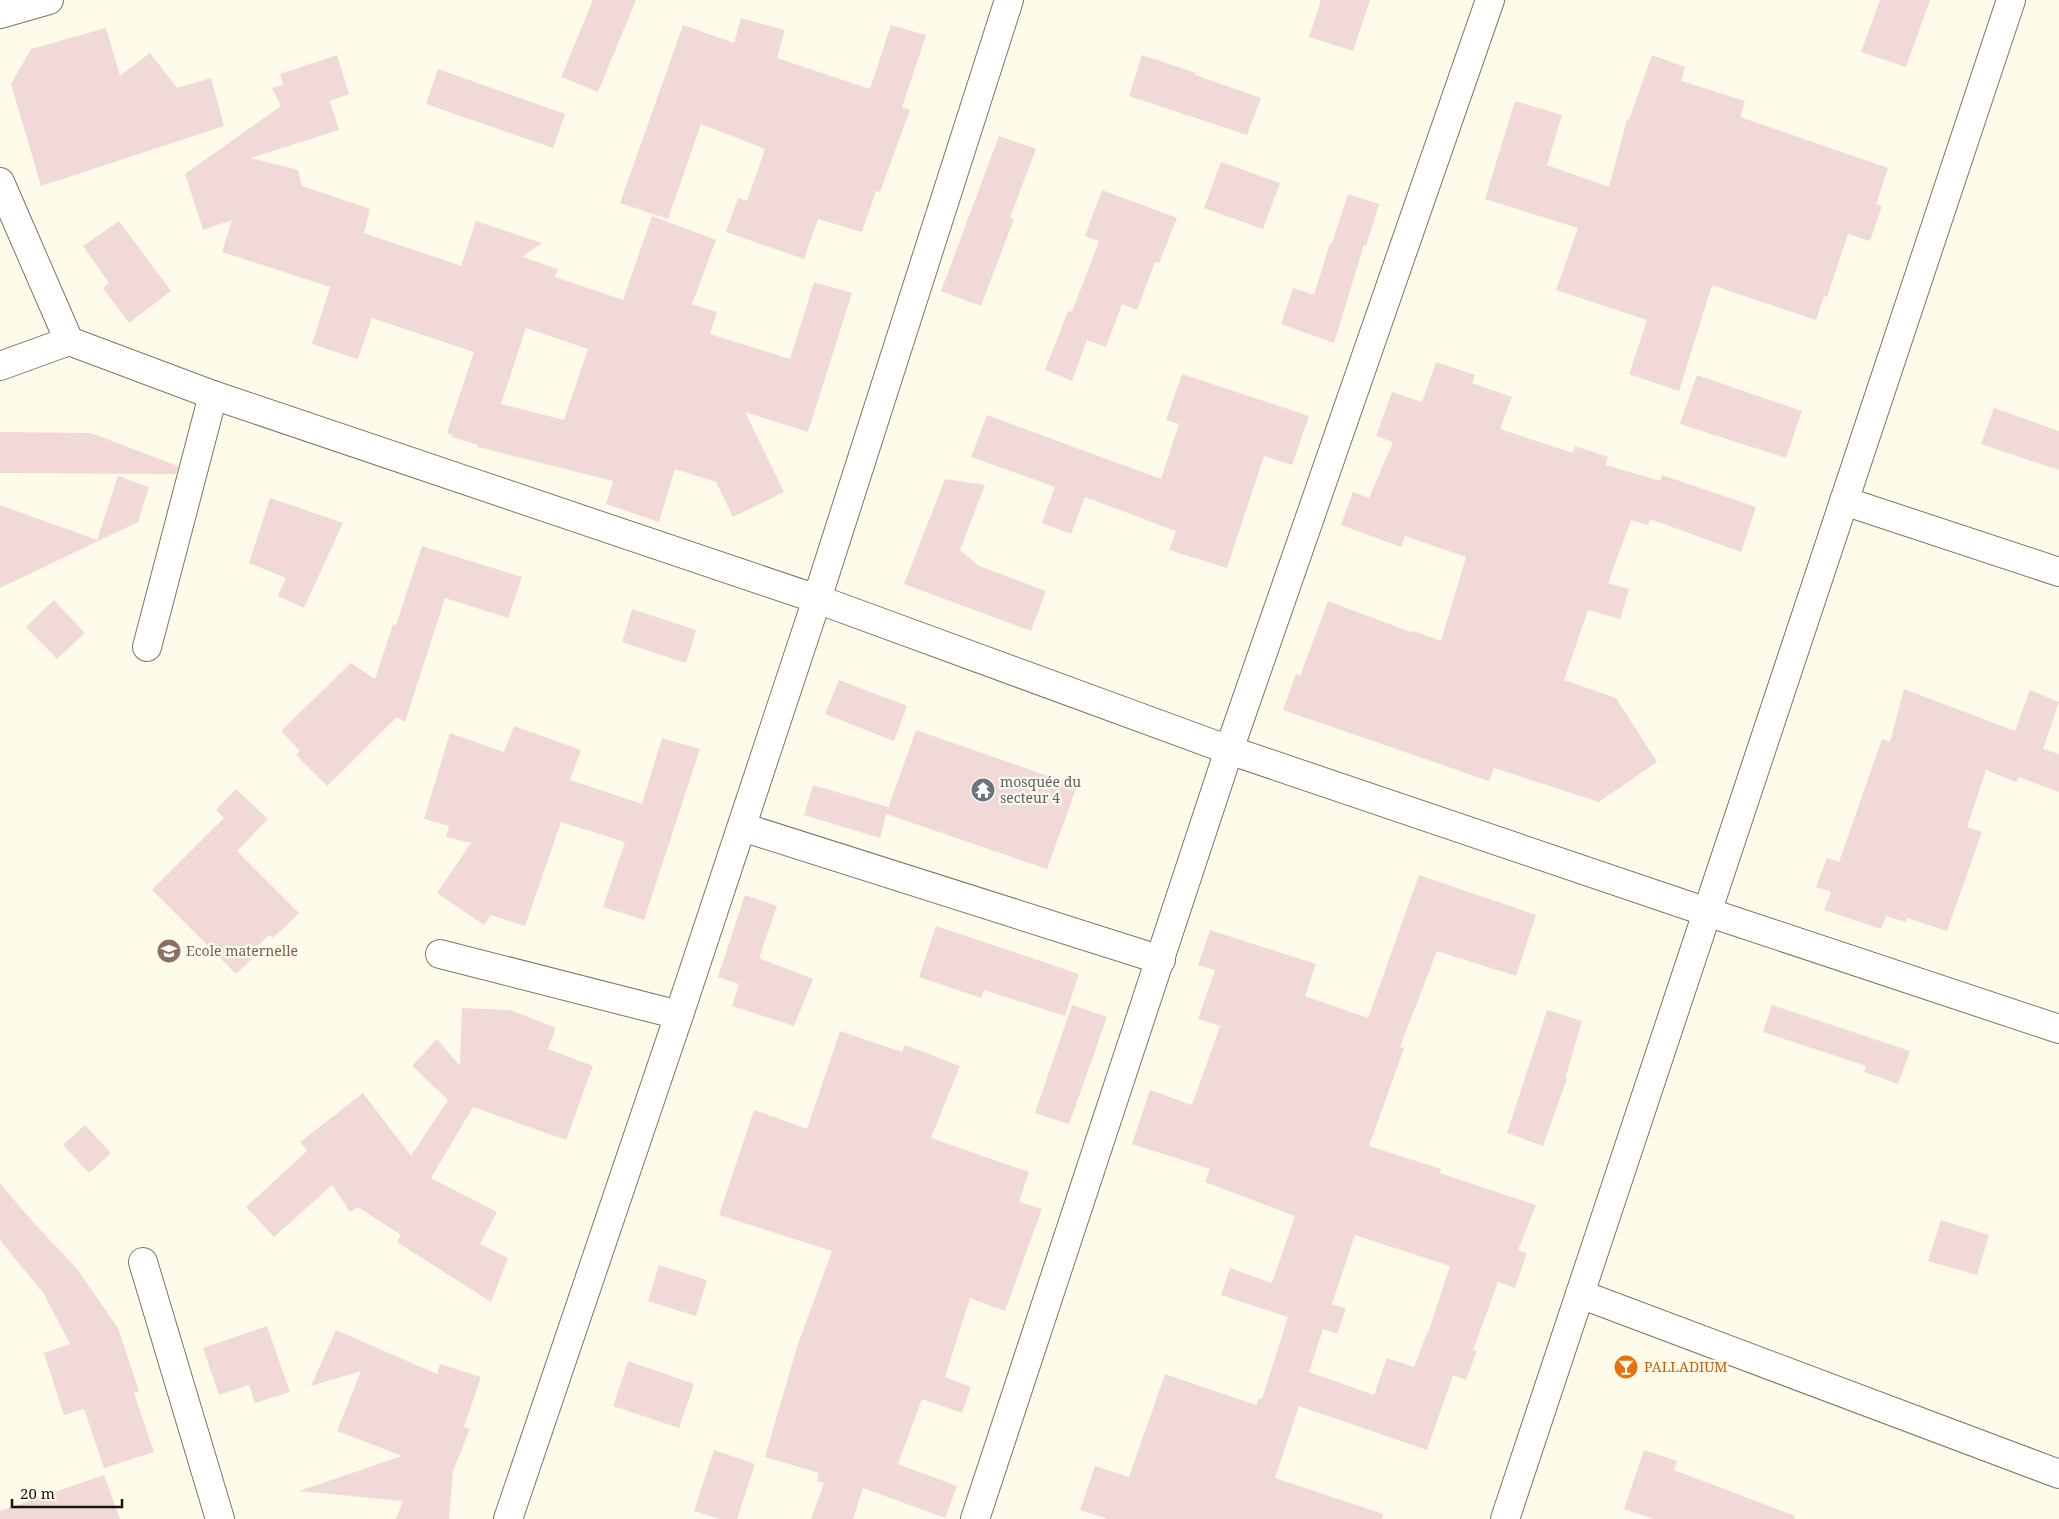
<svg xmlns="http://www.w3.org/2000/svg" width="2059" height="1519" viewBox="0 0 2059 1519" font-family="'Noto Serif',serif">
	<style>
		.building { fill: #f1d9d7; fill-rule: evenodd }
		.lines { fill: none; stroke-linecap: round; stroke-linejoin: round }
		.minor-casing { stroke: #7b7765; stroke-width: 30 }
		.minor { stroke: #fff; stroke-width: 28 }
		.labels { text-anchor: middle; stroke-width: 4.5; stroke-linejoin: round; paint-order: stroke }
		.worship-label { font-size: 14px; fill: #5b616d; stroke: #fffbeb; text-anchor: start }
		.education-label { font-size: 14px; fill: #785e54; stroke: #fffbeb; text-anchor: start }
		.food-label { font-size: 14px; fill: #c56008; stroke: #fffbeb; text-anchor: start }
	</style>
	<rect width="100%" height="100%" fill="#fffbeb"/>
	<g class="building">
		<path d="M593,0H636L598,92L561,77Z"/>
		<path d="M1321,0H1370L1353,51L1309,37Z"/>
		<path d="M1880,0H1930L1906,67L1861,52Z"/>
		<path d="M741,18L785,30L777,58L870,89L891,25L926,35L902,107L910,110L880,192L876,191L862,232L818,219L804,259L726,232L738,198L747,201L765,149L701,124L668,219L620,203L683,25L734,43Z"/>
		<path d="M106,28L120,76L150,53L177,88L211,78L224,126L41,186L11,84L31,49Z"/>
		<path d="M337,55L349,94L330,101L339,130L251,158L298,170L302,186L370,209L364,233L461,266L476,221L542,243L522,257L558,269L555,277L623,300L652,216L716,240L692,304L717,312L710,334L790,359L814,282L852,293L808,432L745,412L784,492L733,517L716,482L675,469L659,522L606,504L613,481L478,447V445L452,437L453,435L447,433L474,352L372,318L358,359L312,344L330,287L222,252L232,220L203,230L185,174L281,106L272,88L283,85L280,74ZM526,328L588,349L564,420L501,404Z"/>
		<path d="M1142,55L1196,73L1195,75L1261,98L1247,135L1129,96Z"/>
		<path d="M1652,55L1685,67L1681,81L1745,101L1740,117L1888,168L1876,204L1882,206L1870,241L1848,234L1827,297L1824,296L1816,320L1712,285L1679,391L1629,374L1647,320L1556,290L1578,228L1485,199L1515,101L1562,115L1547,165L1609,187L1627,119L1629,120Z"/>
		<path d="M438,69L565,114L553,148L426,104Z"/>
		<path d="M999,136L1036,149L1010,218L1014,219L981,306L941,291Z"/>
		<path d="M1221,162L1280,183L1263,229L1204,208Z"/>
		<path d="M1102,190L1177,218L1159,263L1155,262L1137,310L1122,304L1106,347L1087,340L1072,381L1045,370L1068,311L1072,312L1099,241L1085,236Z"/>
		<path d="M1348,194L1379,204L1366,246L1364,245L1334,343L1281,324L1293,288L1314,295L1330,243H1332Z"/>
		<path d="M119,221L171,291L129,323L103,288L109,283L83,246Z"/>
		<path d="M1436,362L1475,375L1472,383L1512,397L1500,429L1573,453L1575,446L1608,457L1606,465L1660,481L1662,475L1756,507L1741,552L1650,519L1648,525L1631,520L1608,583L1629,589L1620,619L1588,610L1564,680L1616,698L1657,762L1599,802L1494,768L1489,781L1283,710L1296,674L1300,676L1328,601L1413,633V631L1441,641L1466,557L1405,536L1401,547L1341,525L1353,492L1369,498L1393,442L1376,436L1392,392L1422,402Z"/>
		<path d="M1182,374L1309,416L1292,465L1264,456L1227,568L1169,550L1176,531L1085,497L1071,534L1042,523L1055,487L971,457L987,415L1161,479L1179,424L1166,420Z"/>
		<path d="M1697,375L1802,411L1786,458L1680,424Z"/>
		<path d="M1994,408L2059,431V470L1981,444Z"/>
		<path d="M0,432L91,433L178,466L176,474L0,473Z"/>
		<path d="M118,476L149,487L138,522L0,588V505L97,540Z"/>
		<path d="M945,479L985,485L960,550L979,566L1046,591L1031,631L904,584Z"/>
		<path d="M270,498L343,523L304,608L278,596L286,578L249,563Z"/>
		<path d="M422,546L522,577L508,618L445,598L405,722L397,717L327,786L296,755L300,751L281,731L351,663L375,679L393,624L396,625Z"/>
		<path d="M54,600L85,633L57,659L26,627Z"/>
		<path d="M632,609L696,630L686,663L622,642Z"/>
		<path d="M839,680L907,706L894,741L825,714Z"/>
		<path d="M1904,689L2015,731L2030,690L2059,702L2043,749L2059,754V792L2019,777L2016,782L1986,770L1967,827L1982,832L1947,931L1907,918L1906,922L1886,916L1881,929L1824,910L1831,892L1816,887L1827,858L1839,862L1882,739L1890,742Z"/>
		<path d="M514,726L581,750L570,780L642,804L662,738L700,749L644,920L603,907L625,842L561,822L525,926L491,915L484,925L437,893L471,843L446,837L449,826L424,819L450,733L504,752Z"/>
		<path d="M916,730L1077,786L1047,869L886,814Z"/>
		<path d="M813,785L888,807L880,838L804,815Z"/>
		<path d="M236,789L268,819L237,851L299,913L273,938L269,935L254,949L257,954L236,974L152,890L224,818L216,810Z"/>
		<path d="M1419,875L1536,915L1516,976L1437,951L1400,1047L1404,1048L1369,1146L1441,1169L1440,1173L1536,1205L1518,1250L1527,1253L1515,1288L1498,1282L1473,1350L1477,1351L1466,1380L1453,1375L1427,1450L1299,1406L1275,1478L1383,1514L1382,1519H1108L1080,1510L1095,1466L1129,1477L1165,1374L1256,1405L1259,1398L1262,1399L1288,1317L1221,1295L1230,1268L1272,1283L1295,1216L1205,1182L1210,1169L1132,1144L1150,1090L1192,1105L1220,1026L1198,1019L1215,970L1198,965L1210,930L1316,964L1305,996L1368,1018ZM1355,1235L1450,1266L1428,1333H1427L1414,1367L1387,1358L1374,1395L1309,1372L1323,1329L1337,1334L1346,1309L1332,1304Z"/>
		<path d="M745,895L777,906L759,958L813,979L794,1026L732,1006L739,984L718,977Z"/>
		<path d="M936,926L1079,974L1065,1016L984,990L981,998L919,977Z"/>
		<path d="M1072,1005L1107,1017L1069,1124L1035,1113Z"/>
		<path d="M1772,1005L1910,1051L1898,1084L1864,1072L1866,1066L1763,1032Z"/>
		<path d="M462,1008L510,1010L556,1028L548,1049L593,1066L566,1140L473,1107L431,1178L497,1212L480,1244L508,1258L491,1302L397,1242L401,1235L358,1207L350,1212L332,1185L274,1237L246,1207L307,1151L300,1142L363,1093L411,1156L448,1100L412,1066L437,1039L460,1066Z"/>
		<path d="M1547,1010L1582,1021L1565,1079H1567L1543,1146L1507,1133Z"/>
		<path d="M840,1031L902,1052L905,1045L960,1066L931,1138L1029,1172L1019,1202L1042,1209L1005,1311L970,1298L945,1377L971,1387L962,1413L922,1399L898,1464L957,1486L945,1518L863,1488L853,1519H811L824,1483L817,1481L819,1473L765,1457L797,1347L832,1251L719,1215L754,1110L807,1129Z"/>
		<path d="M85,1125L111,1153L89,1173L63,1145Z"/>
		<path d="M0,1183L31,1220L77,1269L118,1328L139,1391L134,1393L154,1452L104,1468L84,1409L64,1415L44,1353L70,1344L44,1294L0,1240Z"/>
		<path d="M1941,1220L1989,1235L1977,1275L1928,1261Z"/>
		<path d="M659,1265L707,1280L696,1316L648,1301Z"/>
		<path d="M267,1326L290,1392L255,1403L249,1385L219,1395L203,1348Z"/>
		<path d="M336,1330L437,1374L440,1364L481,1377L464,1427L470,1429L453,1471L449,1519H396L403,1501L299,1491L402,1456L337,1431L361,1371L311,1386Z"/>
		<path d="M628,1361L694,1384L679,1428L613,1406Z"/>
		<path d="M714,1450L755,1464L737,1519H719L694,1511Z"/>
		<path d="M1644,1450L1677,1461L1674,1470L1795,1516V1519H1654L1624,1509Z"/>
		<path d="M104,1475L120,1519H0V1511Z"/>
	</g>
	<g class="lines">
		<defs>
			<g id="minor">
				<path d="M1009,0L817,599L1229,750L1490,0"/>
				<path d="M0,14L49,0"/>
				<path d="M0,182L69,341"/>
				<path d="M0,366L69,341L213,395L817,599L679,1015"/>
				<path d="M1844,501L2059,572"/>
				<path d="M147,647L213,395"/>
				<path d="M742,827L1161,960"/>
				<path d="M440,954L679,1015L508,1519"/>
				<path d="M143,1262L220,1519"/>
				<path d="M1580,1294L2059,1474"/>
				<path d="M975,1519L1229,750L1707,912L2059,1029"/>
				<path d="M1505,1519L2011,0"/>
			</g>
		</defs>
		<use href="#minor" class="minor-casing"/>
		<use href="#minor" class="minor"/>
	</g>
	<defs>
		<symbol id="temple-disc" viewBox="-11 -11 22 22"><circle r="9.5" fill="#6b7280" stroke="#fffbeb"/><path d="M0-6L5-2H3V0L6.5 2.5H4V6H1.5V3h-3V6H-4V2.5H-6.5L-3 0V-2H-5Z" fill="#fff"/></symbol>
		<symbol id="school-disc" viewBox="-11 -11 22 22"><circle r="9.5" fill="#8d6e63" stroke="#fffbeb"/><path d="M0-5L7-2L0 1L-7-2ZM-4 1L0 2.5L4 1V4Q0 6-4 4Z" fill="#fff"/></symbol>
		<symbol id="bar-disc" viewBox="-11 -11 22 22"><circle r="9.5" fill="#e8710a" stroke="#fffbeb"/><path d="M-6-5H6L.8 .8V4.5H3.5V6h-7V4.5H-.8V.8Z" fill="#fff"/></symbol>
	</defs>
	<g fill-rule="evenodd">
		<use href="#temple-disc" x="969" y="776" width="28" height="28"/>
		<use href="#school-disc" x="155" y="937" width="28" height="28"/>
		<use href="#bar-disc" x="1612" y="1353" width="28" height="28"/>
	</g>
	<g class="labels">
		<g class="worship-label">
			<text x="1000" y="787">mosquée du<tspan x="1000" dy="16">secteur 4</tspan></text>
		</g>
		<g class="education-label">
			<text x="186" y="956">Ecole maternelle</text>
		</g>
		<g class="food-label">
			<text x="1644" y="1372">PALLADIUM</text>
		</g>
	</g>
	<path d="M12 1499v8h110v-8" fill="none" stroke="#17150e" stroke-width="2.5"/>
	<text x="20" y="1499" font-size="15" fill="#17150e" stroke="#fffbeb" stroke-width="4" paint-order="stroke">20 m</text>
</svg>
